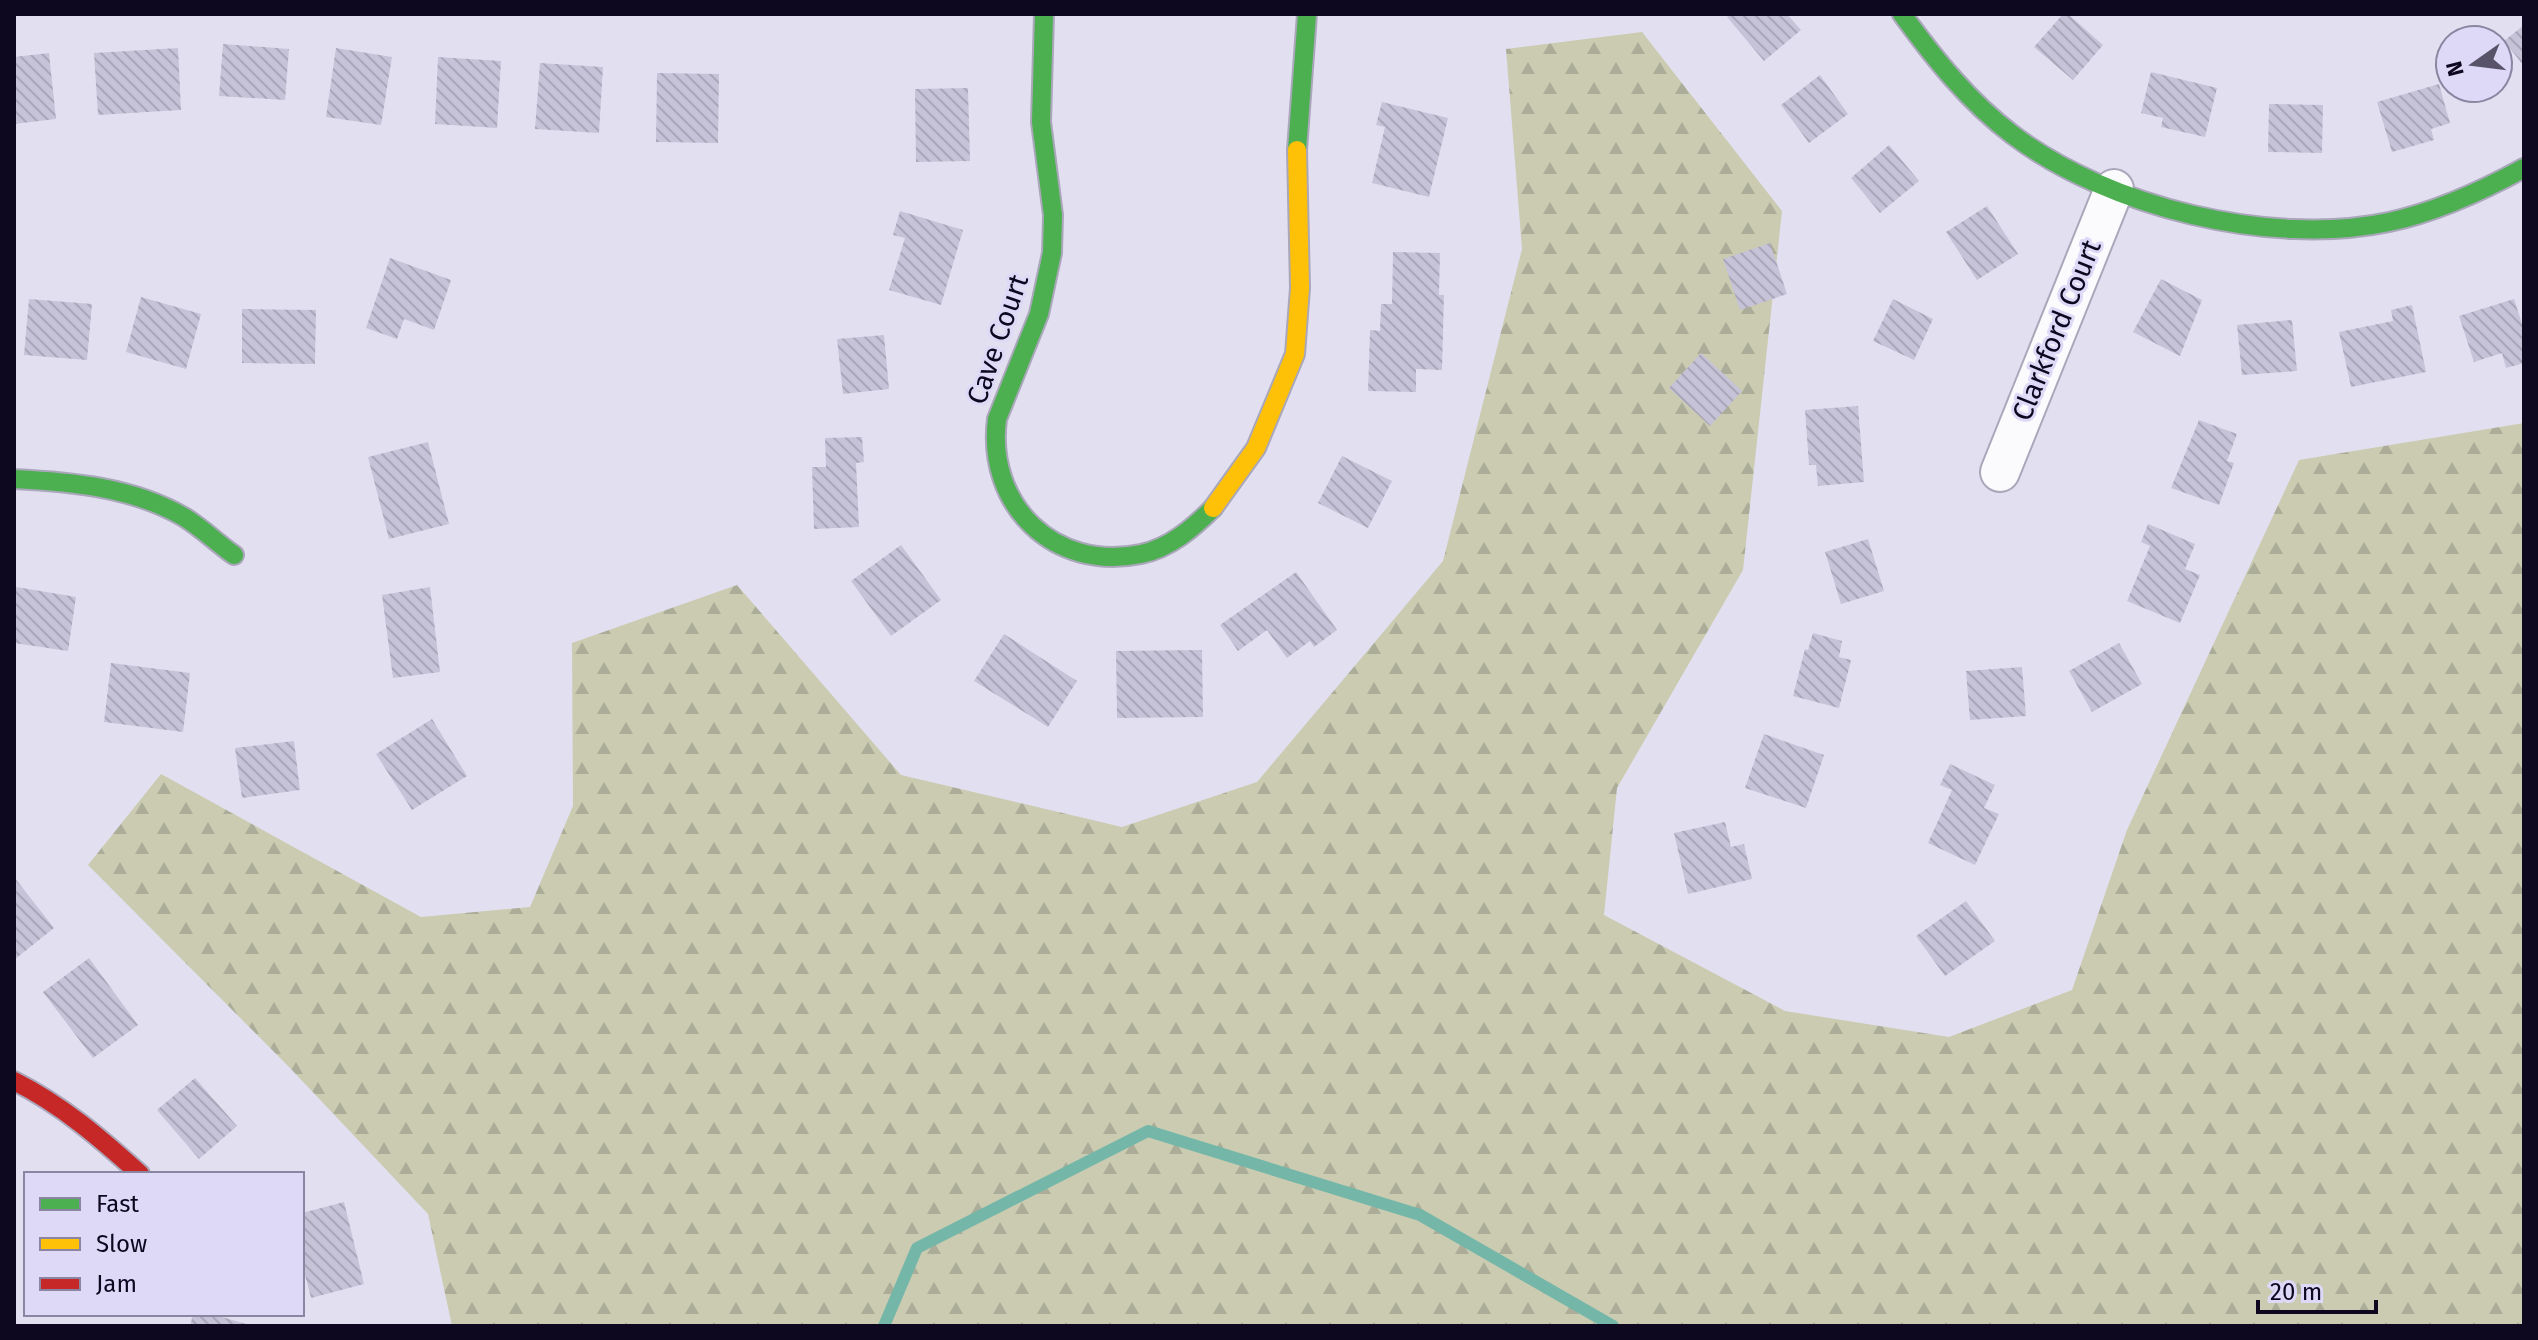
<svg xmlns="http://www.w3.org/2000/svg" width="2538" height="1340" viewBox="0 0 2538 1340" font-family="'Fira Sans',sans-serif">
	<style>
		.forest { fill: url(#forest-firs) }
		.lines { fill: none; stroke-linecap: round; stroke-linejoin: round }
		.stream { stroke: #74b7a9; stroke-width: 12 }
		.building { fill: url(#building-back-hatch) }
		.street-casing { stroke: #aaa7bb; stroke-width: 42 }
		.fast-casing { stroke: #aaa7bb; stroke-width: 22 }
		.slow-casing { stroke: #aaa7bb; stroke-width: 22 }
		.jam-casing { stroke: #aaa7bb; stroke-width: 22 }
		.street { stroke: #fbfafd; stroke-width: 38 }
		.fast { stroke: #4caf50; stroke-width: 18 }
		.slow { stroke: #ffc107; stroke-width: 18 }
		.jam { stroke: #c62828; stroke-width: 18 }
		.labels { text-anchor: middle; stroke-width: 6; stroke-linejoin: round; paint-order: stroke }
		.street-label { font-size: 28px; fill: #0e0720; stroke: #ddd9f7 }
	</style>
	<defs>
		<pattern id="forest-firs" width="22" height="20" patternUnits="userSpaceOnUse" patternTransform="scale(2)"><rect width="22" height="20" fill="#cacbb1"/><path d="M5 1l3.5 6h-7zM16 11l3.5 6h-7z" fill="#acad98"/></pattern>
		<pattern id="building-back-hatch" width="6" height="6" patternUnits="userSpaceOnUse" patternTransform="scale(2)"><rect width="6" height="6" fill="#c6c3d8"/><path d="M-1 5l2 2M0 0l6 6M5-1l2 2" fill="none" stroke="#a9a6b9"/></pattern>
	</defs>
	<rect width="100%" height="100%" fill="#e2e0f0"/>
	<path class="forest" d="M1642,32L1782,211L1743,570L1617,788L1604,915L1785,1011L1949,1037L2072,990L2127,830L2299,460L2524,423V1326H452L428,1214L290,1068L88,865L161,774L421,917L530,907L573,806L572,643L737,585L901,775L1122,827L1257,782L1443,561L1522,249L1506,49Z"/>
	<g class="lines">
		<path class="stream" d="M884,1326L917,1248L1148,1131L1420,1215L1613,1326"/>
	</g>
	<g class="building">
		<path d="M1731,14H1787L1801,30L1764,61L1727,17Z"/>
		<path d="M2063,14H2068L2103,45L2073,80L2034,47Z"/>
		<path d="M2524,25V66L2504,41Z"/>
		<path d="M223,44L289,49L285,100L219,96Z"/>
		<path d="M178,48L181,110L98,115L94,53Z"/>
		<path d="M336,48L392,57L381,125L326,117Z"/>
		<path d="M49,53L56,119L14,124V57Z"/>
		<path d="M438,57L501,61L497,128L435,124Z"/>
		<path d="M540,63L603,67L599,133L535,129Z"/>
		<path d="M2151,72L2217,88L2205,137L2161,127L2163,118L2141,113Z"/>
		<path d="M657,73L719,74L718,143L656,142Z"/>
		<path d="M1820,75L1848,114L1809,143L1781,105Z"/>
		<path d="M2439,84L2450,123L2431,129L2434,140L2392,152L2377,102Z"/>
		<path d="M968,88L970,161L916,162L915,89Z"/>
		<path d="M1382,102L1448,118L1429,197L1372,183L1385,127L1376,125Z"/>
		<path d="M2269,104L2323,105L2322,153L2268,152Z"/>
		<path d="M1889,145L1919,181L1880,213L1851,178Z"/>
		<path d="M1987,206L2018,254L1977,280L1946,232Z"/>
		<path d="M900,211L963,230L941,305L889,290L905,238L893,235Z"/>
		<path d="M1770,243L1787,294L1740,310L1723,259Z"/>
		<path d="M1393,252L1440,253L1439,295H1444L1442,370L1416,369V392L1368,391L1370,330L1380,331L1381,304H1392Z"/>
		<path d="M390,258L451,280L434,330L404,319L397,339L366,328Z"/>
		<path d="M2161,279L2202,300L2180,356L2133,332Z"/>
		<path d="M141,297L201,314L186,369L126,352Z"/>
		<path d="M29,299L92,304L87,360L24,355Z"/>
		<path d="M1893,299L1933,319L1914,360L1873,341Z"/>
		<path d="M2514,299L2524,330V363L2506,368L2502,353L2474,362L2459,316Z"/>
		<path d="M2412,305L2426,372L2351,387L2339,332L2393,321L2391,310Z"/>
		<path d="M242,309L316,310L315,364L242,363Z"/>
		<path d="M2292,320L2297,371L2242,375L2237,325Z"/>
		<path d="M884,335L889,389L843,394L837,339Z"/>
		<path d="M1701,353L1742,391L1710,426L1669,388Z"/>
		<path d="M1858,406L1864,482L1818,486L1816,465H1809L1805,410Z"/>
		<path d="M2199,420L2237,434L2227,461L2234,463L2219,505L2171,488Z"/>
		<path d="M862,437L864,462L856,463L859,527L814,529L812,467H826L825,438Z"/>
		<path d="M428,442L449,524L389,539L368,457Z"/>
		<path d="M1342,456L1392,481L1368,528L1318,503Z"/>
		<path d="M2148,524L2195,544L2185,569L2200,575L2180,623L2127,601L2150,546L2141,542Z"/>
		<path d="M1868,539L1884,591L1841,604L1825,552Z"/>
		<path d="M901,545L941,600L891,636L851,581Z"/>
		<path d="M1296,572L1337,630L1314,647L1310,641L1287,658L1267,630L1238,651L1220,625Z"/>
		<path d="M16,587L76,597L68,651L14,643Z"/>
		<path d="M430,587L440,672L393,678L382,595Z"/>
		<path d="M1813,633L1842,641L1839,657L1851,660L1839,708L1793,696L1805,649L1808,650Z"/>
		<path d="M1004,634L1077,681L1048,727L974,681Z"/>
		<path d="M2119,643L2142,684L2092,712L2069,671Z"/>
		<path d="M1202,650L1203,717L1117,718L1116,651Z"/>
		<path d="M111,663L190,673L183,732L104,722Z"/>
		<path d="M2022,667L2026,716L1970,720L1966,671Z"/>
		<path d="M432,719L467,776L412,810L376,754Z"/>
		<path d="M1764,734L1824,755L1806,808L1745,788Z"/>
		<path d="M294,741L300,790L242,798L235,748Z"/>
		<path d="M1950,764L1995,785L1984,808L1999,814L1975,865L1928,843L1952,790L1940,785Z"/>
		<path d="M1725,822L1731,847L1744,844L1752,879L1688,894L1674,833Z"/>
		<path d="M14,877L54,928L14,960Z"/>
		<path d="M1966,901L1995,941L1945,976L1916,936Z"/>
		<path d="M89,958L138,1025L93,1058L43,992Z"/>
		<path d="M195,1078L237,1126L199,1159L157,1110Z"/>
		<path d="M344,1202L364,1284L311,1298L302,1263V1213Z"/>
		<path d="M193,1314H212L253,1326H190Z"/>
	</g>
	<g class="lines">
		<defs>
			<path id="street" d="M2000,472L2114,189"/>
			<g id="fast">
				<path d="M1044,14L1041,122L1053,215L1052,253L1039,314L997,419C986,505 1054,572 1141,554C1170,548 1193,528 1213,508"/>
				<path d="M1902,14C1934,58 1969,102 2013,135C2108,207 2271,247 2389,222C2436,212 2482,191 2524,168"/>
				<path d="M1297,150L1307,14"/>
				<path d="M14,479C72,482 132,487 184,517C202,528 217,543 234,555"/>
			</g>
			<path id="slow" d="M1213,508L1256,448L1295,354L1300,288L1297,150"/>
			<path id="jam" d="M14,1081C62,1105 100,1138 140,1174"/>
		</defs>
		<use href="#street" class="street-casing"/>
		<use href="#fast" class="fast-casing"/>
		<use href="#slow" class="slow-casing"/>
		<use href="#jam" class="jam-casing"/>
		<use href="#street" class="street"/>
		<use href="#fast" class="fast"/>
		<use href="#slow" class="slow"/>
		<use href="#jam" class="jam"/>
	</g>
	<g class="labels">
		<g class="street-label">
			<text transform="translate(2056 330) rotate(-68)" y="10">Clarkford Court</text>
			<text transform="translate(997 339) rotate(-71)" y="10">Cave Court</text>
		</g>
	</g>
	<rect width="2538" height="1340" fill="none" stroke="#0e0720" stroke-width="32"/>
	<rect x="24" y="1172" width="280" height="144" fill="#ddd9f7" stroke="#8a85a1" stroke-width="2"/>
	<rect x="40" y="1198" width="40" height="12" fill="#4caf50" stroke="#8a85a1" stroke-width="2"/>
	<text x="96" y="1212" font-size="24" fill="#0e0720">Fast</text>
	<rect x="40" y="1238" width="40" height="12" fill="#ffc107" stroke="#8a85a1" stroke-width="2"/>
	<text x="96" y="1252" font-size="24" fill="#0e0720">Slow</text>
	<rect x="40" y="1278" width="40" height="12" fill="#c62828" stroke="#8a85a1" stroke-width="2"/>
	<text x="96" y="1292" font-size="24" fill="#0e0720">Jam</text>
	<g transform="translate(2474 64) rotate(256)"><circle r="38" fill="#ddd9f7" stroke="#8a85a1" stroke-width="2"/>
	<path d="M0-6L14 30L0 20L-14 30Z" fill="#585369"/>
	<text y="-12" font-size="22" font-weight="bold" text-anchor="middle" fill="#0e0720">N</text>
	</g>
	<path d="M2258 1300v12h118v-12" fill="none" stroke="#0e0720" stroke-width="4"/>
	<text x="2270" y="1300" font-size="24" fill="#0e0720" stroke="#ddd9f7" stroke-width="6" paint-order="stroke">20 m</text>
</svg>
